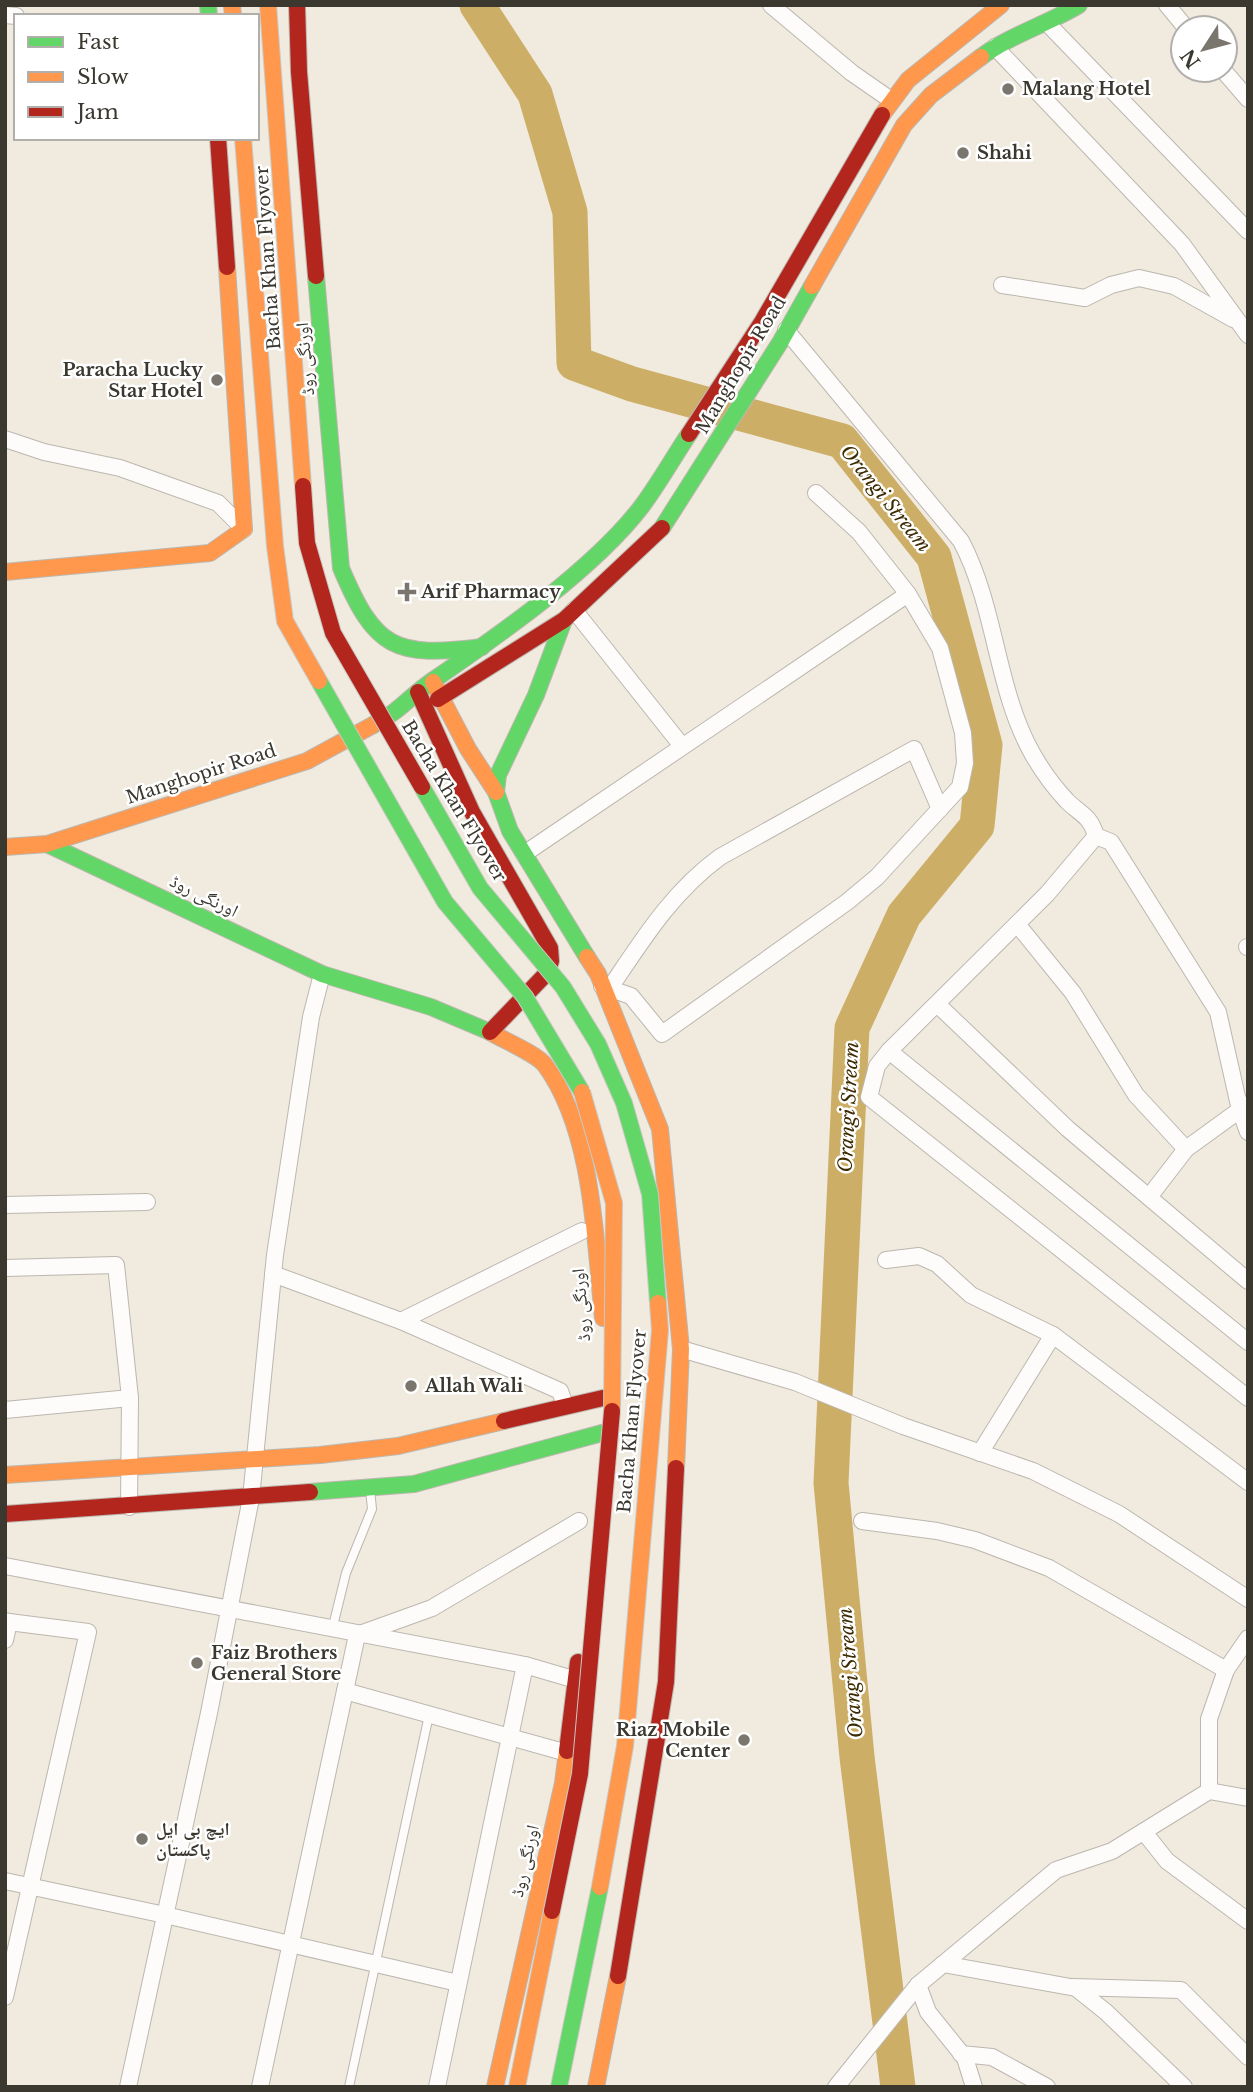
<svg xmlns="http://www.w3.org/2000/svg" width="1253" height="2092" viewBox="0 0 1253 2092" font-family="'Libre Baskerville','Noto Naskh Arabic',serif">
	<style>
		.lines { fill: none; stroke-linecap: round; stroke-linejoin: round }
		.river { stroke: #cdae67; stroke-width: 35 }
		.lane-casing { stroke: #bcb7af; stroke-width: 10 }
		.street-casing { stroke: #bcb7af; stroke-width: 18 }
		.fast-casing { stroke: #bcb7af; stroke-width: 18 }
		.slow-casing { stroke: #bcb7af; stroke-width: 18 }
		.jam-casing { stroke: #bcb7af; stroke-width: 18 }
		.lane { stroke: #fdfcfa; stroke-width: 8 }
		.street { stroke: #fdfcfa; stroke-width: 16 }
		.fast { stroke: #63d668; stroke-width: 16 }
		.slow { stroke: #ff974d; stroke-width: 16 }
		.jam { stroke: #b3261e; stroke-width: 16 }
		.fast-bridge-casing { stroke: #cbc8c3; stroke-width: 18; stroke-linecap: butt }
		.slow-bridge-casing { stroke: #cbc8c3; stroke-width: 18; stroke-linecap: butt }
		.jam-bridge-casing { stroke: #cbc8c3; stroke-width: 18; stroke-linecap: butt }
		.fast-bridge { stroke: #63d668; stroke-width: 16 }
		.slow-bridge { stroke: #ff974d; stroke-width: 16 }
		.jam-bridge { stroke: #b3261e; stroke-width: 16 }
		.poi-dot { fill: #7a766d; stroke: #fff; stroke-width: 2.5 }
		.labels { text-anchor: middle; stroke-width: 5; stroke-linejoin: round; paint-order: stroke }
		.poi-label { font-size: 18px; font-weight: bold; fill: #3b3830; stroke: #fff; text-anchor: start }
		.street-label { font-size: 18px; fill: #3b3830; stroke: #fff }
		.water-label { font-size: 19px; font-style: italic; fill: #3c2a01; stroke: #fff }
	</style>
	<rect width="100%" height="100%" fill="#f0eadf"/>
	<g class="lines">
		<path class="river" d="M477,5L535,94L570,212L574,363L632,384L842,441L934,557L985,745L977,826L904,915L852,1028L831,1483L857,1757L898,2087"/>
		<defs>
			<g id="lane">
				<path d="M332,1630L346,1573L372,1509L370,1489"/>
				<path d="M349,2087L429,1715"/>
			</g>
			<g id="street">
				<path d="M771,5L852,73L891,100"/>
				<path d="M1167,5L1186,28"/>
				<path d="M5,15L16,16"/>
				<path d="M1048,24L1248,231"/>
				<path d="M995,47L1182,244L1248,335"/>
				<path d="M1223,70L1248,99"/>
				<path d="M1002,285L1085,298L1111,285L1139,278L1174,286L1233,319"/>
				<path d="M786,330L961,541C996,607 996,689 1032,753C1042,771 1053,786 1067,801C1081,815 1090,815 1096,836L1047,894L889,1051L877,1066L869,1097L1248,1398"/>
				<path d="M5,439L44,452L120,468L218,503L244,529"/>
				<path d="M574,610L682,746"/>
				<path d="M1096,836L1111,842L1218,1012L1240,1110L1248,1132"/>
				<path d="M524,854L908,594"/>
				<path d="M1017,924L1073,993L1136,1095L1186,1149"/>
				<path d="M1247,947H1248"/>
				<path d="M602,986L631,996L662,1034L847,902L877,877L960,787L965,763L963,733L940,648L908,594L859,532L816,493"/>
				<path d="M610,988C643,939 672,892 720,857L914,749L940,809"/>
				<path d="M937,1004L1068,1129L1248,1281"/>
				<path d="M889,1051L1248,1342"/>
				<path d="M1149,1197L1186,1149L1248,1104"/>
				<path d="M5,1205L147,1202"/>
				<path d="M886,1260L919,1256L937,1264L971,1295L1053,1335L1248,1482"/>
				<path d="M5,1268L116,1265L130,1398L129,1507"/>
				<path d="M273,1274L401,1321L560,1391L565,1405"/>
				<path d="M401,1321L582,1231"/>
				<path d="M681,1349L795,1382L903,1426L1033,1471L1119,1514L1248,1599"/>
				<path d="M5,1410L130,1398"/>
				<path d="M980,1453L1053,1335"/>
				<path d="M862,1521L937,1531L975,1540L1049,1568L1226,1670"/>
				<path d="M5,1566L525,1665"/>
				<path d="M5,1621L9,1622L5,1640"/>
				<path d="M345,1691L567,1753"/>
				<path d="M1209,1791V1719L1226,1670L1248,1638"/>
				<path d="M1144,1832L1167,1861L1248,1921"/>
				<path d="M5,1881L165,1915L458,1983"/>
				<path d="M943,1964L1076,1988L1106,2012L1184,2087"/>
				<path d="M918,1985L928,2012L965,2058L974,2087"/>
				<path d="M1073,1987L1181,1990L1248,2057"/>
				<path d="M5,1997L88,1632L9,1622"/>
				<path d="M961,2054L992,2057L1047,2087"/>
				<path d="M128,2087L209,1713L251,1498L275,1255L311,1017L322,974"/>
				<path d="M260,2087L357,1635L432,1608L579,1521"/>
				<path d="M437,2087L525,1665L576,1680"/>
				<path d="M836,2087L918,1985L1056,1870L1112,1851L1209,1791L1248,1798"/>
			</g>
			<g id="fast">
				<path d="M208,5L209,16"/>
				<path d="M981,57C1010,35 1048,24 1079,5"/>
				<path d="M316,276L341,568C375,649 395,658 482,647"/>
				<path d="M662,528L781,341L812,286"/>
				<path d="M564,620L536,695L498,775L496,792L510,831L587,957"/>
				<path d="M373,725C399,712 409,697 432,681C498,636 594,569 642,506C659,483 673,458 689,434"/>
				<path d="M47,844L322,974L431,1007L490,1032"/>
				<path d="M310,1492L414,1484L602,1433"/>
			</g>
			<g id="slow">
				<path d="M232,5L233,16"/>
				<path d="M882,115L908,80L1001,5"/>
				<path d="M812,286L904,125L931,95L981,57"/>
				<path d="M5,572L210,553L244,529L227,267"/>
				<path d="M433,682L468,749L496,792"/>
				<path d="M5,847L47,844L307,761L373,725"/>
				<path d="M587,957L598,974L660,1129L681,1349L676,1468"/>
				<path d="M490,1032C503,1040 537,1054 545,1065C593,1130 595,1240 603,1318"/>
				<path d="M5,1475L320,1455L398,1446L504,1421"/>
				<path d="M495,2087L563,1783L567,1751"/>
				<path d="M596,2087L618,1976"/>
			</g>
			<g id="jam">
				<path d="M297,5L299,72L316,276"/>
				<path d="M218,138L227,267"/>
				<path d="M689,434L762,322L882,115"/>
				<path d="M418,692L472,812L550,948L551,961L547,973L490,1032"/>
				<path d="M438,699L564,620L662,528"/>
				<path d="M504,1421L603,1398"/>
				<path d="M5,1514L310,1492"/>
				<path d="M567,1751L578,1662"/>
				<path d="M618,1976L666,1682L676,1468"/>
			</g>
		</defs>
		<use href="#lane" class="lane-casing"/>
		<use href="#street" class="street-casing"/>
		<use href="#fast" class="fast-casing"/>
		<use href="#slow" class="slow-casing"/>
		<use href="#jam" class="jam-casing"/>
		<use href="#lane" class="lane"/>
		<use href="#street" class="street"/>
		<use href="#fast" class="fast"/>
		<use href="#slow" class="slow"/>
		<use href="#jam" class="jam"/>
		<defs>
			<g id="fast-bridge">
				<path d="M319,681L445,902L525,997L582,1092"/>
				<path d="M422,787L480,888L563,987L598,1044L624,1103L650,1194L658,1303"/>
				<path d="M559,2087L600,1887"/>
			</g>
			<g id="slow-bridge">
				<path d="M268,5L303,486"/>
				<path d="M243,138L275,546L285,621L319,681"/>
				<path d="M582,1092L614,1203L612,1411"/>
				<path d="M600,1887L625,1746L660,1330L658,1303"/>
				<path d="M517,2087L552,1911"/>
			</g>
			<g id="jam-bridge">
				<path d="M303,486L307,543L333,633L422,787"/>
				<path d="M552,1911L580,1774L612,1411"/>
			</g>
		</defs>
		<use href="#fast-bridge" class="fast-bridge-casing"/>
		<use href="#slow-bridge" class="slow-bridge-casing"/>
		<use href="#jam-bridge" class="jam-bridge-casing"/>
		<use href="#fast-bridge" class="fast-bridge"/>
		<use href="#slow-bridge" class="slow-bridge"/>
		<use href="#jam-bridge" class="jam-bridge"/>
	</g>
	<g class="poi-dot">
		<circle cx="1008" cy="89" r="7"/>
		<circle cx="963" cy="153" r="7"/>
		<circle cx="217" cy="380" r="7"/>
		<path d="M403.5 581.5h7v7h7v7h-7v7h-7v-7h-7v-7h7z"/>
		<circle cx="411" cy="1386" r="7"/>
		<circle cx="197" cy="1663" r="7"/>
		<circle cx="744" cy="1740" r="7"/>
		<circle cx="142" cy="1839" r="7"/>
	</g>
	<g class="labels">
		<g class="poi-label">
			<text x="1022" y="95">Malang Hotel</text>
			<text x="977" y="159">Shahi</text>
			<text x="203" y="376" text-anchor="end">Paracha Lucky<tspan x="203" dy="21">Star Hotel</tspan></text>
			<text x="421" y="598">Arif Pharmacy</text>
			<text x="425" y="1392">Allah Wali</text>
			<text x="211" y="1659">Faiz Brothers<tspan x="211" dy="21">General Store</tspan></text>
			<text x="730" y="1736" text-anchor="end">Riaz Mobile<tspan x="730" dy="21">Center</tspan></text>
			<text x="156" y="1835">ایچ بی ایل<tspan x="156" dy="21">پاکستان</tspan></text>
		</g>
		<g class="street-label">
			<text transform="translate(268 258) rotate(-94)" y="6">Bacha Khan Flyover</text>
			<text transform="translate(305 359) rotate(-95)" y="6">اورنگی روڈ</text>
			<text transform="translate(741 365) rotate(-59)" y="6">Manghopir Road</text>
			<text transform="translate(201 774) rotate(-18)" y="6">Manghopir Road</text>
			<text transform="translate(454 801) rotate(59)" y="6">Bacha Khan Flyover</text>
			<text transform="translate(204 896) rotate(26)" y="6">اورنگی روڈ</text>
			<text transform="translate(581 1305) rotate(-95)" y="6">اورنگی روڈ</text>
			<text transform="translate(632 1421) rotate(-85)" y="6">Bacha Khan Flyover</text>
			<text transform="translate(525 1861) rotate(-77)" y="6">اورنگی روڈ</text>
		</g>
		<g class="water-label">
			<text transform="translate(886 498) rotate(51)" y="7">Orangi Stream</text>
			<text transform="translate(848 1107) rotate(-87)" y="7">Orangi Stream</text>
			<text transform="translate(850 1673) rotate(-95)" y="7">Orangi Stream</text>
		</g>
	</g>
	<rect width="1253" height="2092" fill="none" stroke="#3b3830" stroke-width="14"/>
	<rect x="14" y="14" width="245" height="126" fill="#ffffff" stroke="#b1afac" stroke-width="2"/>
	<rect x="28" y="37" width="35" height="10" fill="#63d668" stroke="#b1afac" stroke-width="2"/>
	<text x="77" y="49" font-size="21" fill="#3b3830">Fast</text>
	<rect x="28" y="72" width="35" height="10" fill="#ff974d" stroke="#b1afac" stroke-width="2"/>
	<text x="77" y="84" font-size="21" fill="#3b3830">Slow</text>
	<rect x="28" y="107" width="35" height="10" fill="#b3261e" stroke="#b1afac" stroke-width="2"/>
	<text x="77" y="119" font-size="21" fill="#3b3830">Jam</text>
	<g transform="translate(1204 49) rotate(234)"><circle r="33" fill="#ffffff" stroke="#b1afac" stroke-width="2"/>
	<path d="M0-5L12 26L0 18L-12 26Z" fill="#7a766d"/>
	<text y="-10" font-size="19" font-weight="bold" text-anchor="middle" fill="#3b3830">N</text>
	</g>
</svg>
